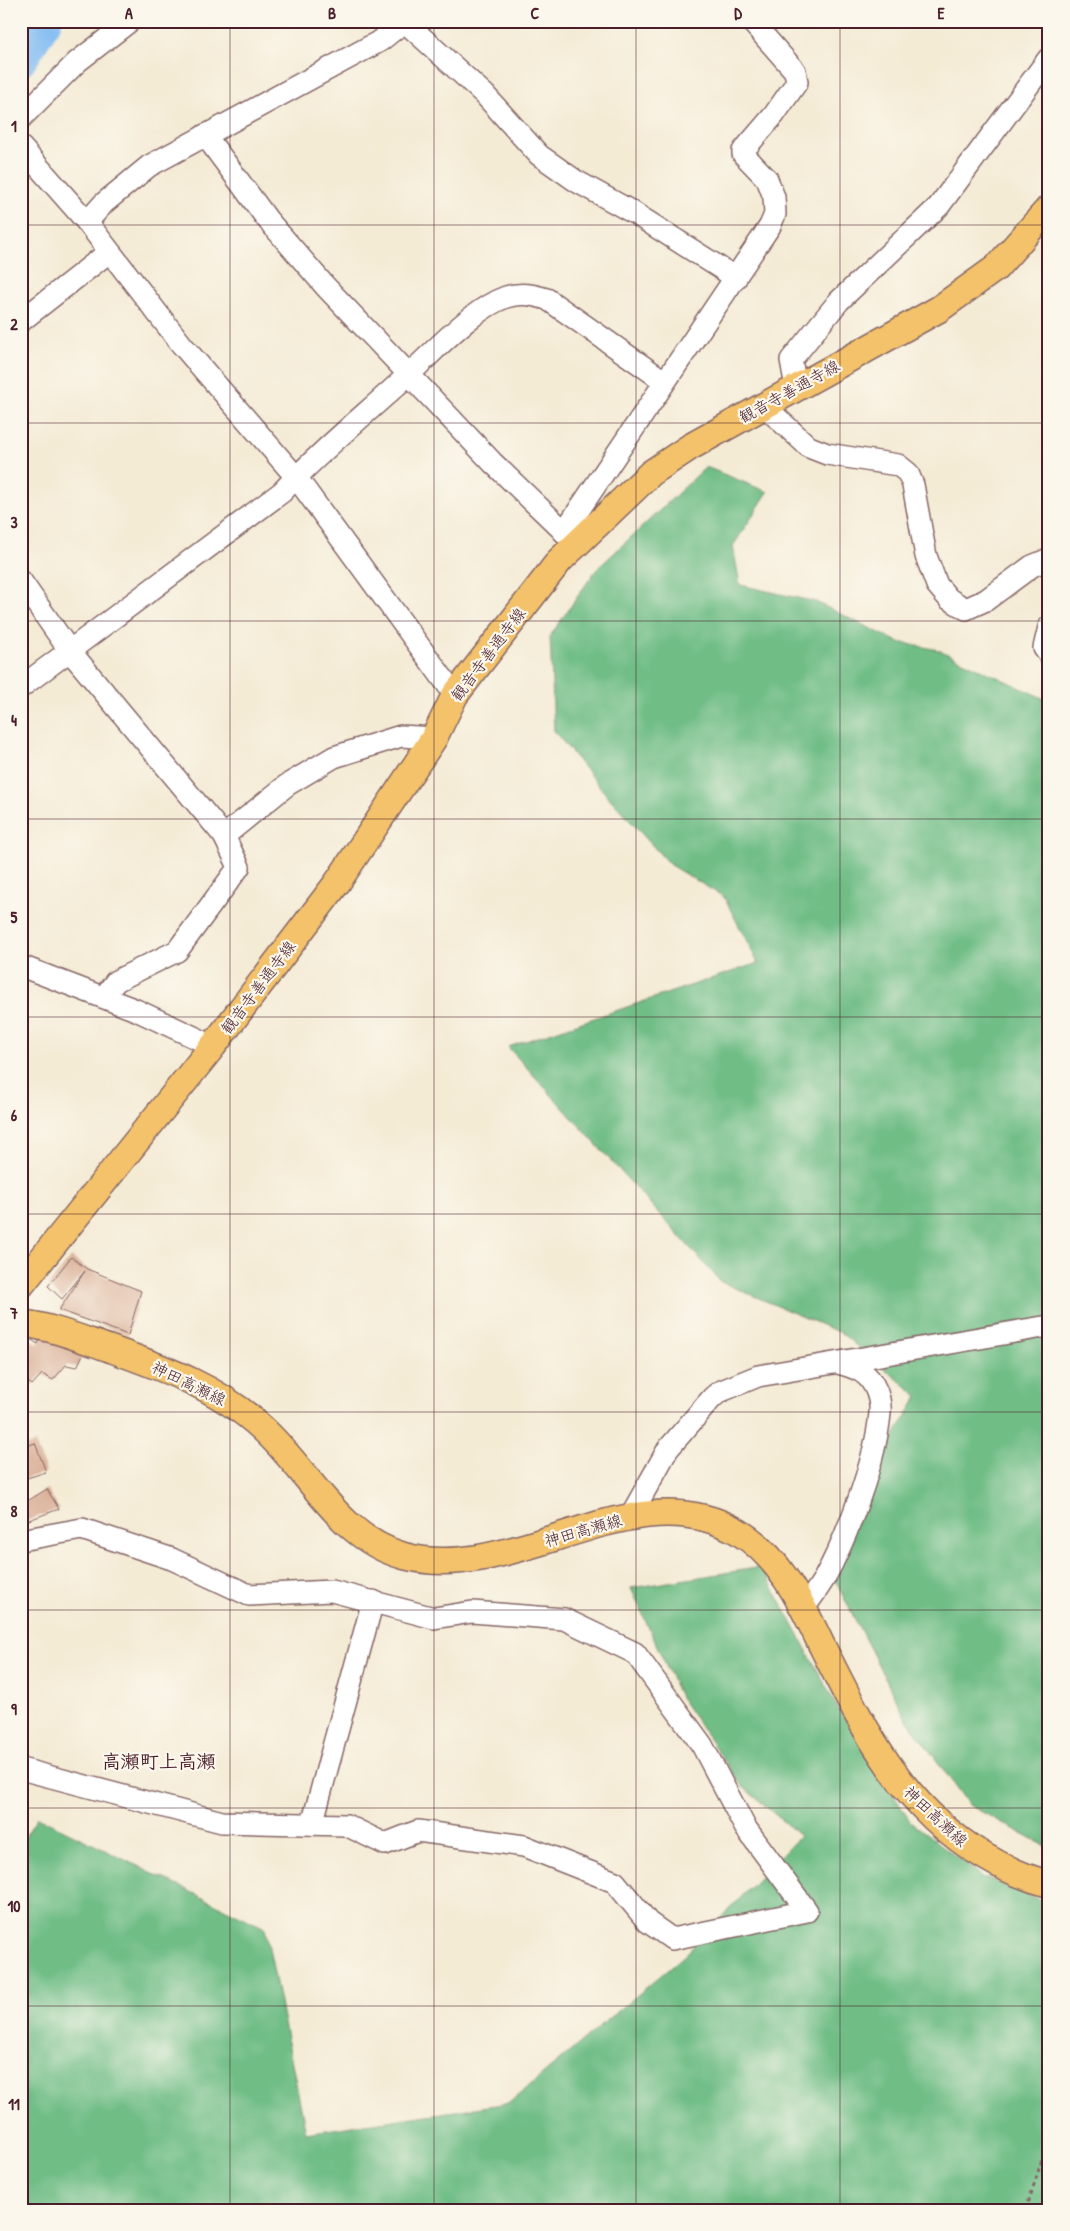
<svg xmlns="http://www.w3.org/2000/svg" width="1070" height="2231" viewBox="0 0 1070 2231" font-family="'Patrick Hand','Klee One',sans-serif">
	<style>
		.forest { fill: #6fbd86; stroke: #5c6e58 }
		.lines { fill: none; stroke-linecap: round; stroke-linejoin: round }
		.river { stroke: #80bbf2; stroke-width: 30 }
		.building { fill: #d8ac93 }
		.minor-casing { stroke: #866666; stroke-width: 24 }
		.major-casing { stroke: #866666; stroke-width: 29 }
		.path { stroke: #866666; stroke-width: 3; stroke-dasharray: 4 4; stroke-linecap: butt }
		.minor { stroke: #fff; stroke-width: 21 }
		.major { stroke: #f3c26a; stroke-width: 26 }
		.grid { fill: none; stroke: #4a1f2b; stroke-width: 1; stroke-opacity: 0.55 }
		.labels { text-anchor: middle; stroke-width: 4.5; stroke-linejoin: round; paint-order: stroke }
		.street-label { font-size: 16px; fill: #4a1f2b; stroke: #fbf7ec }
		.quarter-label { font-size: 19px; font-weight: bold; fill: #4a1f2b; stroke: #fbf7ec }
		.neatline { fill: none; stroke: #4a1f2b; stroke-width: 2 }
		.grid-label { font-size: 16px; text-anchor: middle; font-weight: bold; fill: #4a1f2b }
	</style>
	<rect width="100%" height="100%" fill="#fbf7ec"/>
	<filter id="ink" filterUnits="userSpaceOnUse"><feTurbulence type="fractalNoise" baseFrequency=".02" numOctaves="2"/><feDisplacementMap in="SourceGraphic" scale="10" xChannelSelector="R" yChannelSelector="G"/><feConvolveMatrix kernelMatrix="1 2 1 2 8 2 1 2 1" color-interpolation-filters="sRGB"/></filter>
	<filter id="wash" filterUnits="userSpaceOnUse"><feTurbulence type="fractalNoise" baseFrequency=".0096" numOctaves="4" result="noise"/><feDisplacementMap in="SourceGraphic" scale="20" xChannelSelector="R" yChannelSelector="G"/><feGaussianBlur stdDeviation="1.12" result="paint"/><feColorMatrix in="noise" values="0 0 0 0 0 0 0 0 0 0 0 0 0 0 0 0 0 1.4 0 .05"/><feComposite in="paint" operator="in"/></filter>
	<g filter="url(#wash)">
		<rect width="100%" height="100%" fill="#f4ebd5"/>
		<g class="forest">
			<path d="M706,467L768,492L733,546L740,585L816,602L898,642L939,650L1049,701V1848L969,1805L905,1717L823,1557L918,1396L841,1333L721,1282L508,1047L758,963L724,897L670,865L605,793L554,731L550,636L596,570Z"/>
			<path d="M762,1567L836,1705L910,1821L983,1877L1049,1903V2210H21V1844L37,1817L265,1928L306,2133L509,2103L685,1955L800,1836L742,1786L680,1697L631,1588Z"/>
		</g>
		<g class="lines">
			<path class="river" d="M21,62L47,21"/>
		</g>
		<g id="blocks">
			<g class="building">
				<path d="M71,1257L87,1269L141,1291L128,1335L59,1310L85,1271L62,1299L48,1286Z"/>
				<path d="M41,1336L84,1352L77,1367L66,1365L53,1380L42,1374L32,1385L21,1376V1347L30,1339L38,1344Z"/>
				<path d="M35,1443L46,1472L21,1480V1448Z"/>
				<path d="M47,1489L59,1509L21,1523V1505Z"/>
			</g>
		</g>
	</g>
	<g filter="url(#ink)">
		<use href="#blocks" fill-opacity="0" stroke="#866666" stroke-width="1"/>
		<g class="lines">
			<defs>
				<g id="minor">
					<path d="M405,22L484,94L539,155L576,181L634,213L736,278"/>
					<path d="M21,118L77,62L130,21"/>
					<path d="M205,135L267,219L325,286L493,463L575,542"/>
					<path d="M21,147L87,222L182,345L296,477L455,695"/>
					<path d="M87,222L104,203L149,166L380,41L405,21"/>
					<path d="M21,321L109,252"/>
					<path d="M796,387L791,360L839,301L939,206L1049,58"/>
					<path d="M763,405L809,447L827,454L898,465L908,473L913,485L926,556L937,585L949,599L966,609L986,600L1032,566L1049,559"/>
					<path d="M564,532L770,226L775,214L774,197L767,179L743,154V151L774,115L797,82L795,71L751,21"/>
					<path d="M21,581L69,650L224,836L239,867L177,951L116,981L104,997"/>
					<path d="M1049,627L1044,648L1049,655"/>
					<path d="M21,687L282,492C321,450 366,414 408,375C435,351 472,309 506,297C521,292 533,295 547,299L664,381"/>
					<path d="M224,836L287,785L334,757L401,736L434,738"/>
					<path d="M21,966L136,1010L213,1046"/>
					<path d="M630,1517L668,1449L712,1398L719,1392L758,1376L1049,1326"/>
					<path d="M21,1540L82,1529L172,1559L249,1595L332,1591L434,1618L472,1612L564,1619L635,1653L702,1745L745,1827L807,1911L672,1939L648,1922L615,1882L524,1846L418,1831L385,1844L346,1825L222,1822L21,1769"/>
					<path d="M804,1608C811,1598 819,1588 825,1577C848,1535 876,1460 880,1413C881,1404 878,1392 873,1384C865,1370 852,1367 838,1363"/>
					<path d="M312,1824L373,1601"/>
				</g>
				<g id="major">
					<path d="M21,1285L213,1046L337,883L434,738L455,695L560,560L651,473L690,447L939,309L996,268L1049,208"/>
					<path d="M21,1323C52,1327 79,1338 108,1348C163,1368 218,1387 262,1428C309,1470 338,1538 404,1556C514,1586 631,1471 737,1531C779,1555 801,1602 821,1644C863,1727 900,1806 984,1856C1004,1868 1026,1878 1049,1884"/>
				</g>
			</defs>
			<use href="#minor" class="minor-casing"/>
			<use href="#major" class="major-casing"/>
			<path class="path" d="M1026,2210L1049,2137"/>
			<use href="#minor" class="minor"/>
			<use href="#major" class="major"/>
		</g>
	</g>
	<path class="grid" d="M230,21V2210M434,21V2210M636,21V2210M840,21V2210M21,225H1049M21,423H1049M21,621H1049M21,819H1049M21,1017H1049M21,1214H1049M21,1412H1049M21,1610H1049M21,1808H1049M21,2006H1049"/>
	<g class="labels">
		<g class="street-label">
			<text transform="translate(789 391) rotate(-29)" y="6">観音寺善通寺線</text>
			<text transform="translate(488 654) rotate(-53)" y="6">観音寺善通寺線</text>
			<text transform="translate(258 987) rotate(-53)" y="6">観音寺善通寺線</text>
			<text transform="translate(189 1383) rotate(26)" y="6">神田高瀬線</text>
			<text transform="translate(583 1530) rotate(-16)" y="6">神田高瀬線</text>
			<text transform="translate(936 1816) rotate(43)" y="6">神田高瀬線</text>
		</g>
		<g class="quarter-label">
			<text x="159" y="1768">高瀬町上高瀬</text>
		</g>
	</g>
	<rect width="1070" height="2231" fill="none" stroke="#fbf7ec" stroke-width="55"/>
	<rect x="28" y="28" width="1014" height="2176" class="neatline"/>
	<g class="grid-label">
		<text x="129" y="19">A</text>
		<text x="332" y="19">B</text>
		<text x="535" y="19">C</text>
		<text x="738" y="19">D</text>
		<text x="941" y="19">E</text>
		<text x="14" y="132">1</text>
		<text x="14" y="330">2</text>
		<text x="14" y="528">3</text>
		<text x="14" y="726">4</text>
		<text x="14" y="923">5</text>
		<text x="14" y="1121">6</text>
		<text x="14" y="1319">7</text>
		<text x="14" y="1517">8</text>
		<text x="14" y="1715">9</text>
		<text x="14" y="1912">10</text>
		<text x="14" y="2110">11</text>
	</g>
</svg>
